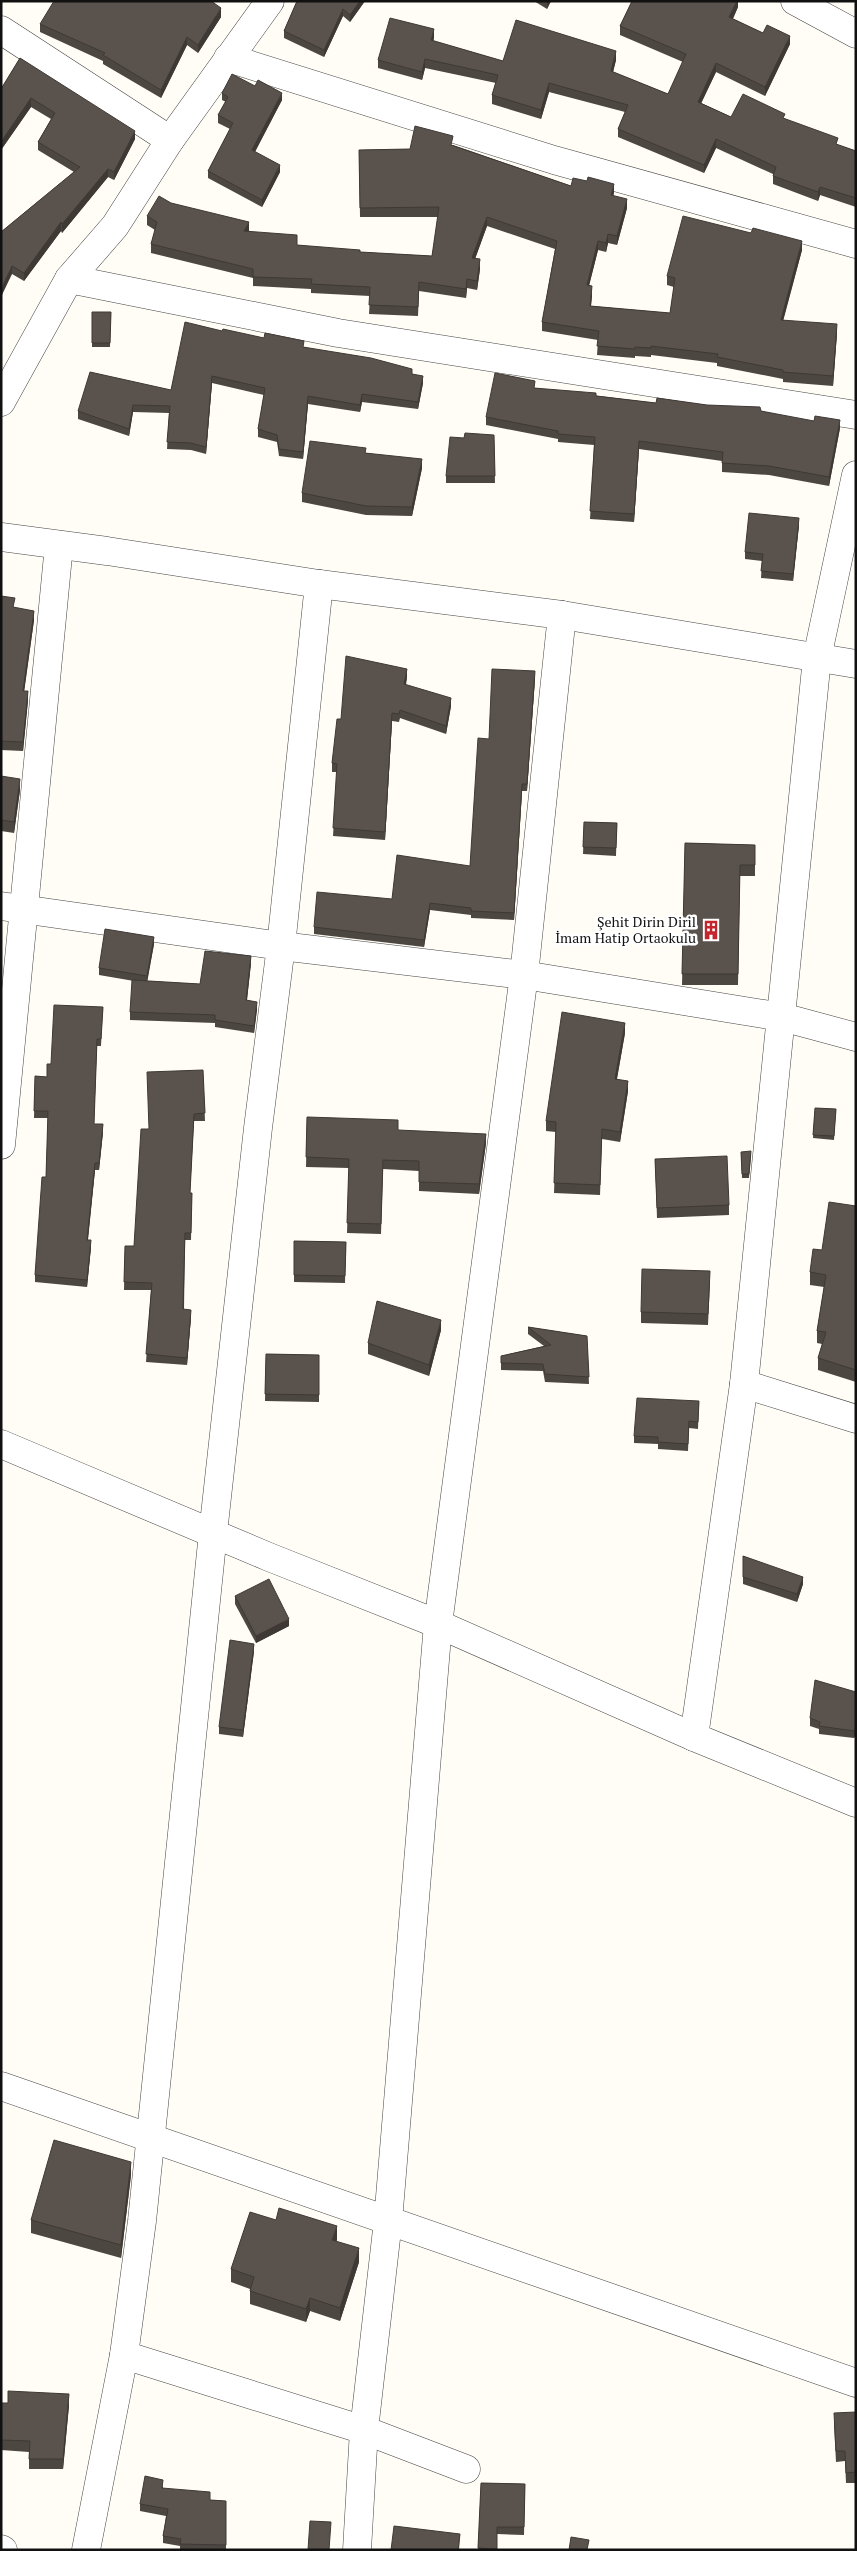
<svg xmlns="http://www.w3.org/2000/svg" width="857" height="2551" viewBox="0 0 857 2551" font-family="'PT Serif',serif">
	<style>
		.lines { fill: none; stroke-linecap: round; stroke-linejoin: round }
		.minor-casing { stroke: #444; stroke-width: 29 }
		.minor { stroke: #fff; stroke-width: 28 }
		.wall { fill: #4d4742 }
		.shaded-wall { fill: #3f3936 }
		.building { fill: #5a524d; stroke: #3f3936 }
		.labels { text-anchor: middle; stroke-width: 5; stroke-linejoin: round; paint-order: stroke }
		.poi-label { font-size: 14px; fill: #111; stroke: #fff; text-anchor: end }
	</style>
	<rect width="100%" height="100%" fill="#fffdf5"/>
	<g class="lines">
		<defs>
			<g id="minor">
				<path d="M795,1L856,34"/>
				<path d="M1,30L170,140"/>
				<path d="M228,58L554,160L856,244"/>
				<path d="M69,279L338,333L856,415"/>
				<path d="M1,402L69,279L115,226L170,140L270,1"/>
				<path d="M1,537L107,551L319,584L562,615L856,664"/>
				<path d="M1,906L281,946L524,975L782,1017L856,1037"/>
				<path d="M1,1145L59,545"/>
				<path d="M744,1384L856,1419"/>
				<path d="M1,1444L269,1557L438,1624L694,1737L856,1803"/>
				<path d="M694,1737L744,1384L817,658L856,475"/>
				<path d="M1,2086L856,2383"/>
				<path d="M124,2355L364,2430L466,2469"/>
				<path d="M1,2549L3,2550"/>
				<path d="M86,2550L124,2355L142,2221L213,1533L258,1128L281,946L319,584"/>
				<path d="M357,2550L364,2430L388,2221L438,1624L524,975L562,615"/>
			</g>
		</defs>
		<use href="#minor" class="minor-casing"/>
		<use href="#minor" class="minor"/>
	</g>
	<g class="wall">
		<path d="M297,1H365L350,22L343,16L324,57L284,38V31Z"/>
		<path d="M534,1H551L547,9Z"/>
		<path d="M631,1H738V7L733,19L763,33L790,44L765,96L716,72L701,103L731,117L785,119L838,145L856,151V207L820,195L818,201L773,184V174L716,148L704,173L618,137V129L625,112L549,92L541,119L492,104V95L496,83L425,68L422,80L378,68V60L434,38L433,41L503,61L616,60L613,72L668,94L683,62L620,35V26L632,2Z"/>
		<path d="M221,17L198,53L187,45L161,98L103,64V61L40,32V24Z"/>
		<path d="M20,58L135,139L114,180L108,177L62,233L61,231L24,281L12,274L1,232L74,172L38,150V142L51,119L31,107L1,150V89Z"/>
		<path d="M222,93L282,100L255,152L280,172L262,207L208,178V171L230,129L218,123V115L226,102L222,100Z"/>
		<path d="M453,145L571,186L614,193L613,195L627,208L617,245L608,243L606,252L598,250L589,285L592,295L591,306L670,313L674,287L667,285V276L802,250L783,320L837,333L833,386L783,382V379L717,366V363L651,355V357L635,356V358L597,355L598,340L542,331V322L555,249L487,226L475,259L480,269L477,290L467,288L466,298L419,291L418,316L369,314L370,296L311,293V289L253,286V278L151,253V244L155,230L147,225V216L171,203L249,231L297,245L360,252L432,256L438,217H360L359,150L410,149Z"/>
		<path d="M92,312H111L110,347H92Z"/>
		<path d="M222,331L304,347L412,374L423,383L418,409L362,402L360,412L308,404L303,459L279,456L277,442L258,437V429L264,395L212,383L206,454L191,450L167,449L169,413L133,412L129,436L78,419V411L171,390Z"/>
		<path d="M535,388L656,403L707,405L761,411L840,428L829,486L769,475L722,472V461L639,449L634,522L590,519L594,445L558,442V439L486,425V417Z"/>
		<path d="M494,435L495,483H446V476L464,438Z"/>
		<path d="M366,453L422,468L412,516L366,515L302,502V493Z"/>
		<path d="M799,525L793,581L761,578L762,561L745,559V552Z"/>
		<path d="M1,596L15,608L34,620L24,691L28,700L23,751L1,750Z"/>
		<path d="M407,677L406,685L451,706L446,734L400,718L399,722L392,721L385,840L333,836L337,772H332V763L341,719Z"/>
		<path d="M535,678L527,791H522L514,920L471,918V915L430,910L424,947L314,934V927L392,899L470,866L489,739Z"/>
		<path d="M1,776L20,790L14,833L1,831Z"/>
		<path d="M584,822L617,823L616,856L583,854Z"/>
		<path d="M685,843L755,845V876H740L738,985H682Z"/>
		<path d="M154,944L147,981L200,984L251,963L247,1000L257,1009L254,1033L215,1027V1023L130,1020V1012L134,981L99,975V968Z"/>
		<path d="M103,1007L101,1046H97L94,1124L103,1132L99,1170H95L88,1240L91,1247L87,1287L35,1282V1275L46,1177L48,1118H34L35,1076L47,1077Z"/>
		<path d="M625,1033L617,1079L628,1091L620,1142L602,1139L600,1195L554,1193L556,1132L546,1131V1121Z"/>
		<path d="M203,1070L205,1121H194L190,1193H192L191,1240H185L184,1309L191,1317L187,1365L146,1362L151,1290H124L125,1246H134L149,1129Z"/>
		<path d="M815,1108L836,1109L834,1140L813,1138Z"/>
		<path d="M307,1117L486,1143L479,1194L419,1191V1171L383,1169L381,1234L347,1233L349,1168L306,1167Z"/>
		<path d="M741,1152L751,1155L749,1178H742Z"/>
		<path d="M655,1159L729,1205V1215L657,1218Z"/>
		<path d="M856,1206V1382L818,1370V1358L822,1344L817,1343V1331L824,1287L810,1285V1272L822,1250Z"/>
		<path d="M294,1241L346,1242L345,1283L294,1282Z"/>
		<path d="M710,1282L708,1325L641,1323V1312Z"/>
		<path d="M528,1327L587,1336L589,1384L545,1382L543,1371L501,1370V1356L544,1346L528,1334Z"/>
		<path d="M441,1330L429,1376L368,1354V1343Z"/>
		<path d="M266,1354L319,1355V1402L265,1401Z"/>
		<path d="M699,1401L698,1429L689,1428L688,1451L658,1449V1444L634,1443V1436Z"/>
		<path d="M743,1556L803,1584L797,1602L743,1584Z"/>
		<path d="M235,1596L289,1626L256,1643L235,1604Z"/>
		<path d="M254,1651L243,1737L219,1734V1727Z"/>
		<path d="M856,1692V1734L854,1738L819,1734V1729L810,1726V1718Z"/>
		<path d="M131,2175L121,2258L31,2233V2220Z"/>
		<path d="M337,2240L336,2241L359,2262L340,2321L310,2311L306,2322L250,2304V2289L231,2282V2269Z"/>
		<path d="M1,2403L69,2405L63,2469H29V2452L1,2450Z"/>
		<path d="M856,2412V2483H846L845,2461L836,2462L834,2424Z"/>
		<path d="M481,2483L525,2484L524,2535L497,2534V2550H478Z"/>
		<path d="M163,2486V2488L210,2500L226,2501V2550H180V2546L163,2543V2536L166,2516L140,2511V2504Z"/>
	</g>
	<g class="shaded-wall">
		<path d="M360,1H365L350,22V15Z"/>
		<path d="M547,1H551L547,9Z"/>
		<path d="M737,1H738V7L729,26V17Z"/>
		<path d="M221,8V17L198,53V45Z"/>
		<path d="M343,9V16L324,57V50Z"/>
		<path d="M434,29V38L431,49V40Z"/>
		<path d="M790,36V44L765,96V87Z"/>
		<path d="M187,37V45L161,98V90Z"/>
		<path d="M616,51V60L611,80V71Z"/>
		<path d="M425,59V68L422,80V72Z"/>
		<path d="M716,63V72L698,110V102Z"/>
		<path d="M549,83V92L541,119V110Z"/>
		<path d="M282,93V100L252,157V150Z"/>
		<path d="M31,98V107L1,150V142Z"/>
		<path d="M135,131V139L114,180V172Z"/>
		<path d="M716,139V148L704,173V165Z"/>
		<path d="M280,165V172L262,207V200Z"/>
		<path d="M108,169V177L62,233V224Z"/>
		<path d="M614,184V193L611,204V195Z"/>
		<path d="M820,187V195L818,201V192Z"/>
		<path d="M627,199V208L617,245V236Z"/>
		<path d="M487,217V226L472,267V258Z"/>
		<path d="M61,222V231L24,281V273Z"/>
		<path d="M249,222V232L244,231Z"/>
		<path d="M608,234V243L606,252V243Z"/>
		<path d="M598,241V250L587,294V285Z"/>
		<path d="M802,241V250L781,329V320Z"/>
		<path d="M480,259V269L477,290V281Z"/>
		<path d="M12,266V274L1,297V289Z"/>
		<path d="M467,279V288L466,298V289Z"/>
		<path d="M592,286V295L590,316V306Z"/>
		<path d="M837,324V333L833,386V376Z"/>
		<path d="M212,376V383L206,454V447Z"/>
		<path d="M423,376V383L418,409V402Z"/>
		<path d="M362,394V402L360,412V405Z"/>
		<path d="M308,396V404L303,459V452Z"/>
		<path d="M133,405V412L129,436V429Z"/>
		<path d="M840,420V428L829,486V477Z"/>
		<path d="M639,441V449L634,522V514Z"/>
		<path d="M422,459V468L412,516V507Z"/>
		<path d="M799,518V525L793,581V574Z"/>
		<path d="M34,611V620L23,700V691Z"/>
		<path d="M407,669V677L404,693V684Z"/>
		<path d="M535,671V678L527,791V784Z"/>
		<path d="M28,691V700L23,751V742Z"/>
		<path d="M451,698V706L446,734V726Z"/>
		<path d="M392,713V721L385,840V832Z"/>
		<path d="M20,779V790L14,833V822Z"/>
		<path d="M522,784V791L514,920V913Z"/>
		<path d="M430,903V910L424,947V940Z"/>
		<path d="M154,937V944L147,983V976Z"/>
		<path d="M251,956V963L246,1008V1000Z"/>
		<path d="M257,1002V1009L254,1033V1026Z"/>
		<path d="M625,1023V1033L615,1089V1079Z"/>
		<path d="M628,1081V1091L620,1142V1132Z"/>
		<path d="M103,1124V1132L99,1170V1163Z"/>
		<path d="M486,1134V1143L479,1194V1184Z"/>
		<path d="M95,1163V1170L87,1247V1240Z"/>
		<path d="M91,1240V1247L87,1287V1280Z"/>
		<path d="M191,1310V1317L187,1365V1358Z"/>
		<path d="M441,1320V1330L429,1376V1365Z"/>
		<path d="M803,1577V1584L797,1602V1594Z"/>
		<path d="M289,1619V1626L256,1643V1636Z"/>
		<path d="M254,1644V1651L243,1737V1730Z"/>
		<path d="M856,1727V1734L854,1738V1731Z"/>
		<path d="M131,2162V2175L121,2258V2245Z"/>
		<path d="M337,2226V2240L332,2253V2240Z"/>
		<path d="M359,2248V2262L340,2321V2308Z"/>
		<path d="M310,2298V2311L306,2322V2309Z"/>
		<path d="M69,2394V2405L63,2469V2459Z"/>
		<path d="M460,2534L459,2550H458Z"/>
	</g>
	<g class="building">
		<path d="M54,1H211L221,8L198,45L187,37L161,90L103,55L105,53L40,24Z"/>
		<path d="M297,1H360L350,15L343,9L324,50L284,31Z"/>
		<path d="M632,1H737L729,17L763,33L767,25L790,36L765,87L716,63L698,102L731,117L743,94L785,114L783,118L838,138L836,144L856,151V198L820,187L818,192L773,176L776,167L716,139L704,165L618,129L628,105L549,83L541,110L492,95L498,75L425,59L422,72L378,60L390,18L434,29L431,40L503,61L516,20L616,51L611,71L668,94L686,54L620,26Z"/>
		<path d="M20,58L135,131L114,172L108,169L62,224L61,222L24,273L12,266L1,289V232L80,167L38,142L55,113L31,98L1,142V89Z"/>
		<path d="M232,74L255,86L258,80L282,93L252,150L280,165L262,200L208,171L233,123L218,115L228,97L222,93Z"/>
		<path d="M415,126L453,136L451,145L571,186L573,178L587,181L588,177L614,184L611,195L627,199L617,236L608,234L606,243L598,241L587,285L592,286L590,306L670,313L675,278L667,276L683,216L751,233L753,228L802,241L781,320L837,324L833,376L783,372V370L717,357L718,354L651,346V348L635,347V349L597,346L599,331L542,322L557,241L487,217L472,258L480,259L477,281L467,279L466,289L419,282L418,307L369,305L370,287L311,284L312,279L253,277V269L151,244L157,222L147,216L159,196L171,203L249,222L244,231L297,235V245L360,250V252L432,256L439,207L360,208L359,150L410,149Z"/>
		<path d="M92,312H111L110,343H92Z"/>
		<path d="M185,322L222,331L223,329L264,338L265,333L304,341L303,347L371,358L412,369V374L423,376L418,402L362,394L360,405L308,396L303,452L279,449L277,435L258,429L265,388L212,376L206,447L191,443L167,442L170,406L133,405L129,429L78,411L90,372L171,390Z"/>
		<path d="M495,373L535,381L534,388L596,393V396L656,403L657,398L707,405L760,407L761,411L814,421L815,416L840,420L829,477L769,466L722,463L723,452L639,441L634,514L590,511L595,437L558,434V431L486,417Z"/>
		<path d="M465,433L494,435L495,476H446L450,437L464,438Z"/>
		<path d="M310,441L366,448L365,453L422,459L412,507L366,506L302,493Z"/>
		<path d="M749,513L799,518L793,574L761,571L763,554L745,552Z"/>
		<path d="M1,596L15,598L13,607L34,611L23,691H28L23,742L1,741Z"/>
		<path d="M346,656L407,669L404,684L451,698L446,726L400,710L399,714L392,713L385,832L333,828L337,764L332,763L337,719H341Z"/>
		<path d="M492,669L535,671L527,784H522L514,913L471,911V908L430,903L424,940L314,927L317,892L392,899L397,855L470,866L478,738L489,739Z"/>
		<path d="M1,776L20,779L14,822L1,820Z"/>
		<path d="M584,822L617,823L616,848L583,847Z"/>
		<path d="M685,843L755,845V865H740L738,974H682Z"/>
		<path d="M105,929L154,937L147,976L99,968Z"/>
		<path d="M205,951L251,956L246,1000L257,1002L254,1026L215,1020V1015L130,1012L132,980L200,984Z"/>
		<path d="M54,1005L103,1007L101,1039H97L94,1124H103L99,1163H95L87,1240H91L87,1280L35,1275L42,1177H46L48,1111H34L35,1076L47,1077V1064H51Z"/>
		<path d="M562,1012L625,1023L615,1079L628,1081L620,1132L602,1129L600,1185L554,1183L556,1122L546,1121Z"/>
		<path d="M203,1070L205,1113L194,1114L190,1193H192L191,1233H185L183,1309L191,1310L187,1358L146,1354L152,1283L124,1282L125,1246H134L141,1129H149L147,1072Z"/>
		<path d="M815,1108L836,1109L834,1136L813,1135Z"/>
		<path d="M307,1117L398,1120V1130L486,1134L479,1184L419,1182V1161L383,1160L381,1224L347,1223L349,1159L306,1157Z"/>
		<path d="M751,1151L749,1174H742L741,1152Z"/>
		<path d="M727,1156L729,1205L657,1208L655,1159Z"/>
		<path d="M829,1202L856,1206V1370L818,1358L826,1332L817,1331L826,1275L810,1272L813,1249L822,1250Z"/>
		<path d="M294,1241L346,1242L345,1276L294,1275Z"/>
		<path d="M642,1269L710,1271L708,1314L641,1312Z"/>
		<path d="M377,1301L441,1320L429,1365L368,1343Z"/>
		<path d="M528,1327L587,1336L589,1377L545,1374L543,1364L501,1363V1356L551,1345Z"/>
		<path d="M266,1354L319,1355V1395L265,1394Z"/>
		<path d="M637,1398L699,1401L698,1422L689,1421L688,1444L658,1442V1437L634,1436Z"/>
		<path d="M743,1556L803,1577L797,1594L743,1577Z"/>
		<path d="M269,1579L289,1619L256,1636L235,1596Z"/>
		<path d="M230,1640L254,1644L243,1730L219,1727Z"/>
		<path d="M815,1680L856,1692V1727L854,1731L819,1726L820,1722L810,1718Z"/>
		<path d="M54,2140L131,2162L121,2245L31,2220Z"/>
		<path d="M279,2208L337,2226L332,2240L359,2248L340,2308L310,2298L306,2309L250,2291L254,2277L231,2269L250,2212L276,2220Z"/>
		<path d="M8,2391L69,2394L63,2459H29L30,2441L1,2440V2403H8Z"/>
		<path d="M856,2412V2472L846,2473L845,2451H836L834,2413Z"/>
		<path d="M145,2476L163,2480L162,2488L210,2492V2500L226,2501V2545L180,2544L181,2539L163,2536L168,2509L140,2504Z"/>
		<path d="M481,2483L525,2484L524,2527H497V2549L478,2548Z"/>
		<path d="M310,2521L331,2522L329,2550H308Z"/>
		<path d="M394,2526L460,2534L458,2550H391Z"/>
		<path d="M571,2537L589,2540L587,2550H569Z"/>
	</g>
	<defs>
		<symbol id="building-bare" viewBox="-9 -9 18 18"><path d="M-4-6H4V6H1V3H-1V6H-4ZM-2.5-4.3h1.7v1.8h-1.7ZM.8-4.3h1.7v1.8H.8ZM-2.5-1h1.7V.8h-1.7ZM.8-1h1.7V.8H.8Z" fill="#c4262e" stroke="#fff" stroke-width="2.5" paint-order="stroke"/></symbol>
	</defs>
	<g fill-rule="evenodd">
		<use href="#building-bare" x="697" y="916" width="28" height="28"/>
	</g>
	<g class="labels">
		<g class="poi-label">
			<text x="696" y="927">Şehit Dirin Diril<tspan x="696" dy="16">İmam Hatip Ortaokulu</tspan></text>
		</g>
	</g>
	<rect width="857" height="2551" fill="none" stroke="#111111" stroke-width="5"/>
</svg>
